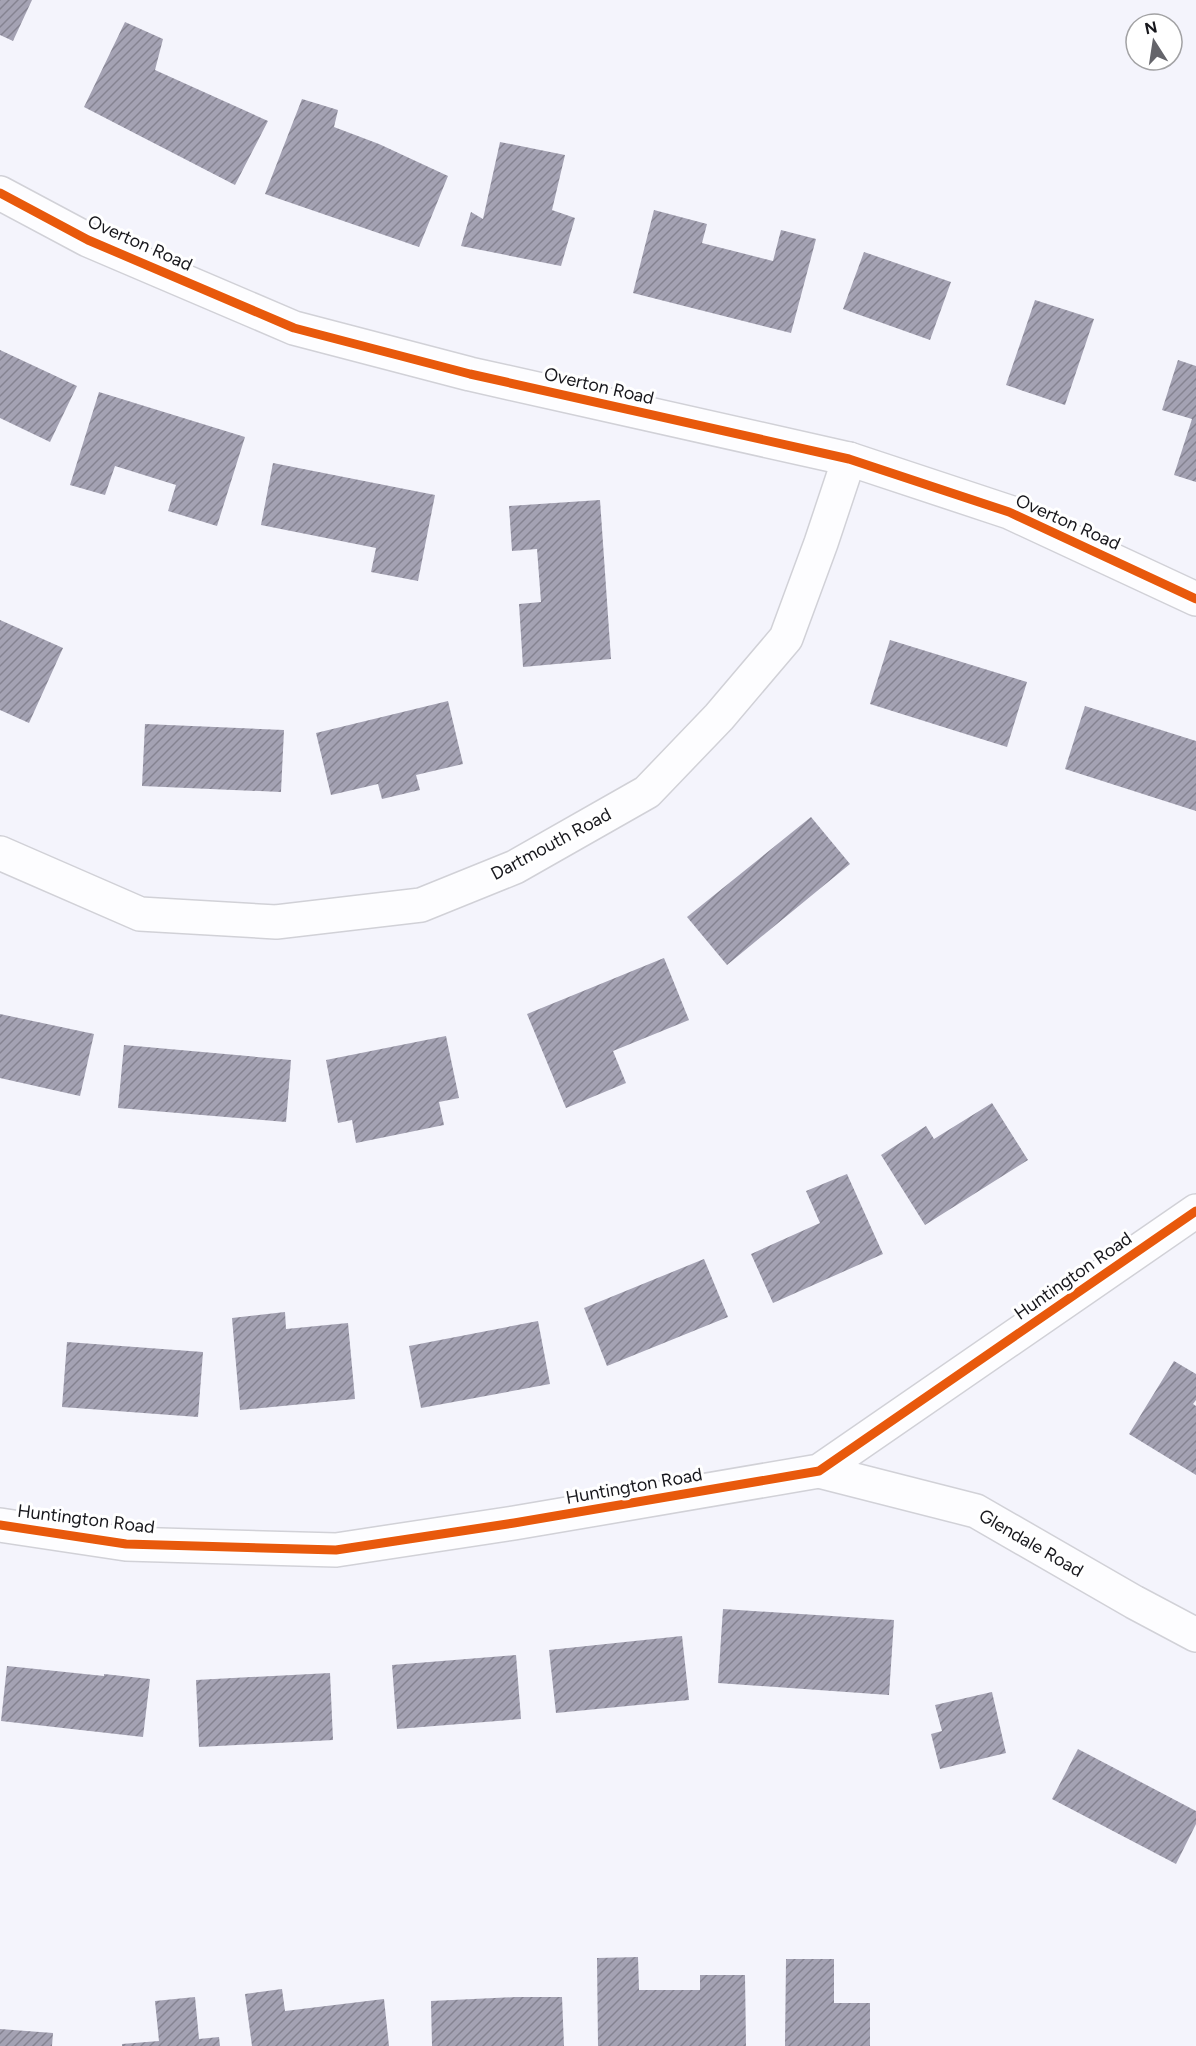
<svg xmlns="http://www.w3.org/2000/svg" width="1196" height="2046" viewBox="0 0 1196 2046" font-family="Figtree,sans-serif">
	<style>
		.building { fill: url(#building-hatch) }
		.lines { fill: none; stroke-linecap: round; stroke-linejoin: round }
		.minor-casing { stroke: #d1d1d7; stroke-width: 36 }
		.minor { stroke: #fdfdff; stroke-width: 33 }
		.cycleway-casing { stroke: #fff; stroke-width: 13 }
		.cycleway { stroke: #e8590c; stroke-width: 9 }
		.labels { text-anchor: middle; stroke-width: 6; stroke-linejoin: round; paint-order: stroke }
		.street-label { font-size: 18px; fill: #17171c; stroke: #fff }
	</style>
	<defs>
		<pattern id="building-hatch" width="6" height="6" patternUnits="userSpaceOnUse" patternTransform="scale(1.5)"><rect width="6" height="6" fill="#a4a2b3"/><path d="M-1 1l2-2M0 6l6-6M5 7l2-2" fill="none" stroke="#858391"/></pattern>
	</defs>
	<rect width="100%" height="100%" fill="#f4f4fc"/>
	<g class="building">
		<path d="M0,0H32L13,41L0,35Z"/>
		<path d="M125,22L163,39L155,70L268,121L235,185L84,107Z"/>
		<path d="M302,99L338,110L334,127L379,144L448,176L419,247L265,194Z"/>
		<path d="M500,142L565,155L552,210L575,218L561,266L461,246L471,212L483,219Z"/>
		<path d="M654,210L707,224L702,243L773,261L781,230L816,239L791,333L633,293Z"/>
		<path d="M864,252L951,282L930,340L843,309Z"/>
		<path d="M1035,300L1094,319L1065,405L1006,385Z"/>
		<path d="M0,350L77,386L50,442L0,418Z"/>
		<path d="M1178,360L1196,366V482L1174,475L1192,419L1162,410Z"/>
		<path d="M99,392L245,437L217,526L168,511L176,485L115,466L105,495L70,485Z"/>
		<path d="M273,463L435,495L418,581L371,572L376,548L261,525Z"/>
		<path d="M600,500L611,659L523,667L519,604L541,602L537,549L512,551L509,506Z"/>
		<path d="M0,620L63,648L29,723L0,710Z"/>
		<path d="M890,640L1027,682L1007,747L870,704Z"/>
		<path d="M448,701L463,764L416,775L420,790L382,799L378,784L331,795L316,733Z"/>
		<path d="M1085,706L1196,741V811L1065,769Z"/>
		<path d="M145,724L284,730L281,792L142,786Z"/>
		<path d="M811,817L850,864L727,965L687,917Z"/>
		<path d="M664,958L689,1020L613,1051L626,1083L566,1108L527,1014Z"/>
		<path d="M0,1014L94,1034L80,1096L0,1078Z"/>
		<path d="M446,1036L459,1098L439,1102L444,1125L356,1143L352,1120L338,1123L326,1060Z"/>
		<path d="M124,1045L291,1060L286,1122L118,1108Z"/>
		<path d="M992,1103L1028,1160L925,1225L881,1155L926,1126L934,1139Z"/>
		<path d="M847,1174L883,1254L773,1303L751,1254L820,1223L806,1191Z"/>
		<path d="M704,1259L728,1317L607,1366L584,1308Z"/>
		<path d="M285,1312L286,1329L348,1323L355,1399L240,1410L232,1318Z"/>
		<path d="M538,1321L550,1384L421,1408L409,1346Z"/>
		<path d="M67,1342L203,1352L198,1417L62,1407Z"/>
		<path d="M1174,1361L1196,1374V1400L1193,1404L1196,1406V1475L1129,1434Z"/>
		<path d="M723,1609L894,1620L889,1695L718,1683Z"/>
		<path d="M682,1636L689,1700L556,1713L549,1650Z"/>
		<path d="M516,1655L521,1719L397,1729L392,1665Z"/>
		<path d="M7,1666L104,1676V1674L150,1679L143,1737L1,1721Z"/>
		<path d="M330,1673L333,1740L199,1747L196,1680Z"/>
		<path d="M992,1692L1006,1753L940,1769L931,1734L942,1731L935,1705Z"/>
		<path d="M1078,1749L1196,1811V1824L1176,1864L1052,1799Z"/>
		<path d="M638,1957L639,1990H700V1975H745L746,2046H598L597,1958Z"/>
		<path d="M786,1959H834V2003H870V2046H785Z"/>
		<path d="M282,1989L285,2011L384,1999L389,2046H252L245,1994Z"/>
		<path d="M195,1997L199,2039L219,2037L220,2046H122V2044L159,2041L155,2001Z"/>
		<path d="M516,1997H562L564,2046H432L431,2001Z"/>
		<path d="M0,2029L53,2033L52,2046H0Z"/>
	</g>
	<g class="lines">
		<defs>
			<g id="minor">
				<path d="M0,193L88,240L294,328L470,374L849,459L1009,512L1196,599"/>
				<path d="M0,853L140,914L276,922L421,905L515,867L647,792L719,717L786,638L821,543L849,459"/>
				<path d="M819,1471L976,1511L1134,1602L1196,1635"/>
				<path d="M0,1525L126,1544L336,1550L514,1523L819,1471L1196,1211"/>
			</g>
		</defs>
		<use href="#minor" class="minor-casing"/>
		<use href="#minor" class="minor"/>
		<defs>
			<g id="cycleway">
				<path d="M0,193L88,240L294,328L470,374L849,459L1009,512L1196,599"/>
				<path d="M0,1525L126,1544L336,1550L514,1523L819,1471L1196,1211"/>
			</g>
		</defs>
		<use href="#cycleway" class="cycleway-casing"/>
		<use href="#cycleway" class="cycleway"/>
	</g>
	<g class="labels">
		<g class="street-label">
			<text transform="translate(140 243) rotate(24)" y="6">Overton Road</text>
			<text transform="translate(599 386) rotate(13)" y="6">Overton Road</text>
			<text transform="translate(1068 522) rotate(24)" y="6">Overton Road</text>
			<text transform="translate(551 844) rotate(-28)" y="6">Dartmouth Road</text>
			<text transform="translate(1073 1276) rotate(-35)" y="6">Huntington Road</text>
			<text transform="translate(634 1486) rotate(-10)" y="6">Huntington Road</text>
			<text transform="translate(86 1519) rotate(7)" y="6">Huntington Road</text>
			<text transform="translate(1031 1543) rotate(30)" y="6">Glendale Road</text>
		</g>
	</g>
	<g transform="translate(1154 42) rotate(348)"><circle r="28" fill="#ffffff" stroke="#a2a2a4" stroke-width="1.5"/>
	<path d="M0-4.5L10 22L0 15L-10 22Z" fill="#64646a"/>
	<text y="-9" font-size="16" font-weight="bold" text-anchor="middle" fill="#17171c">N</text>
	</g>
</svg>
